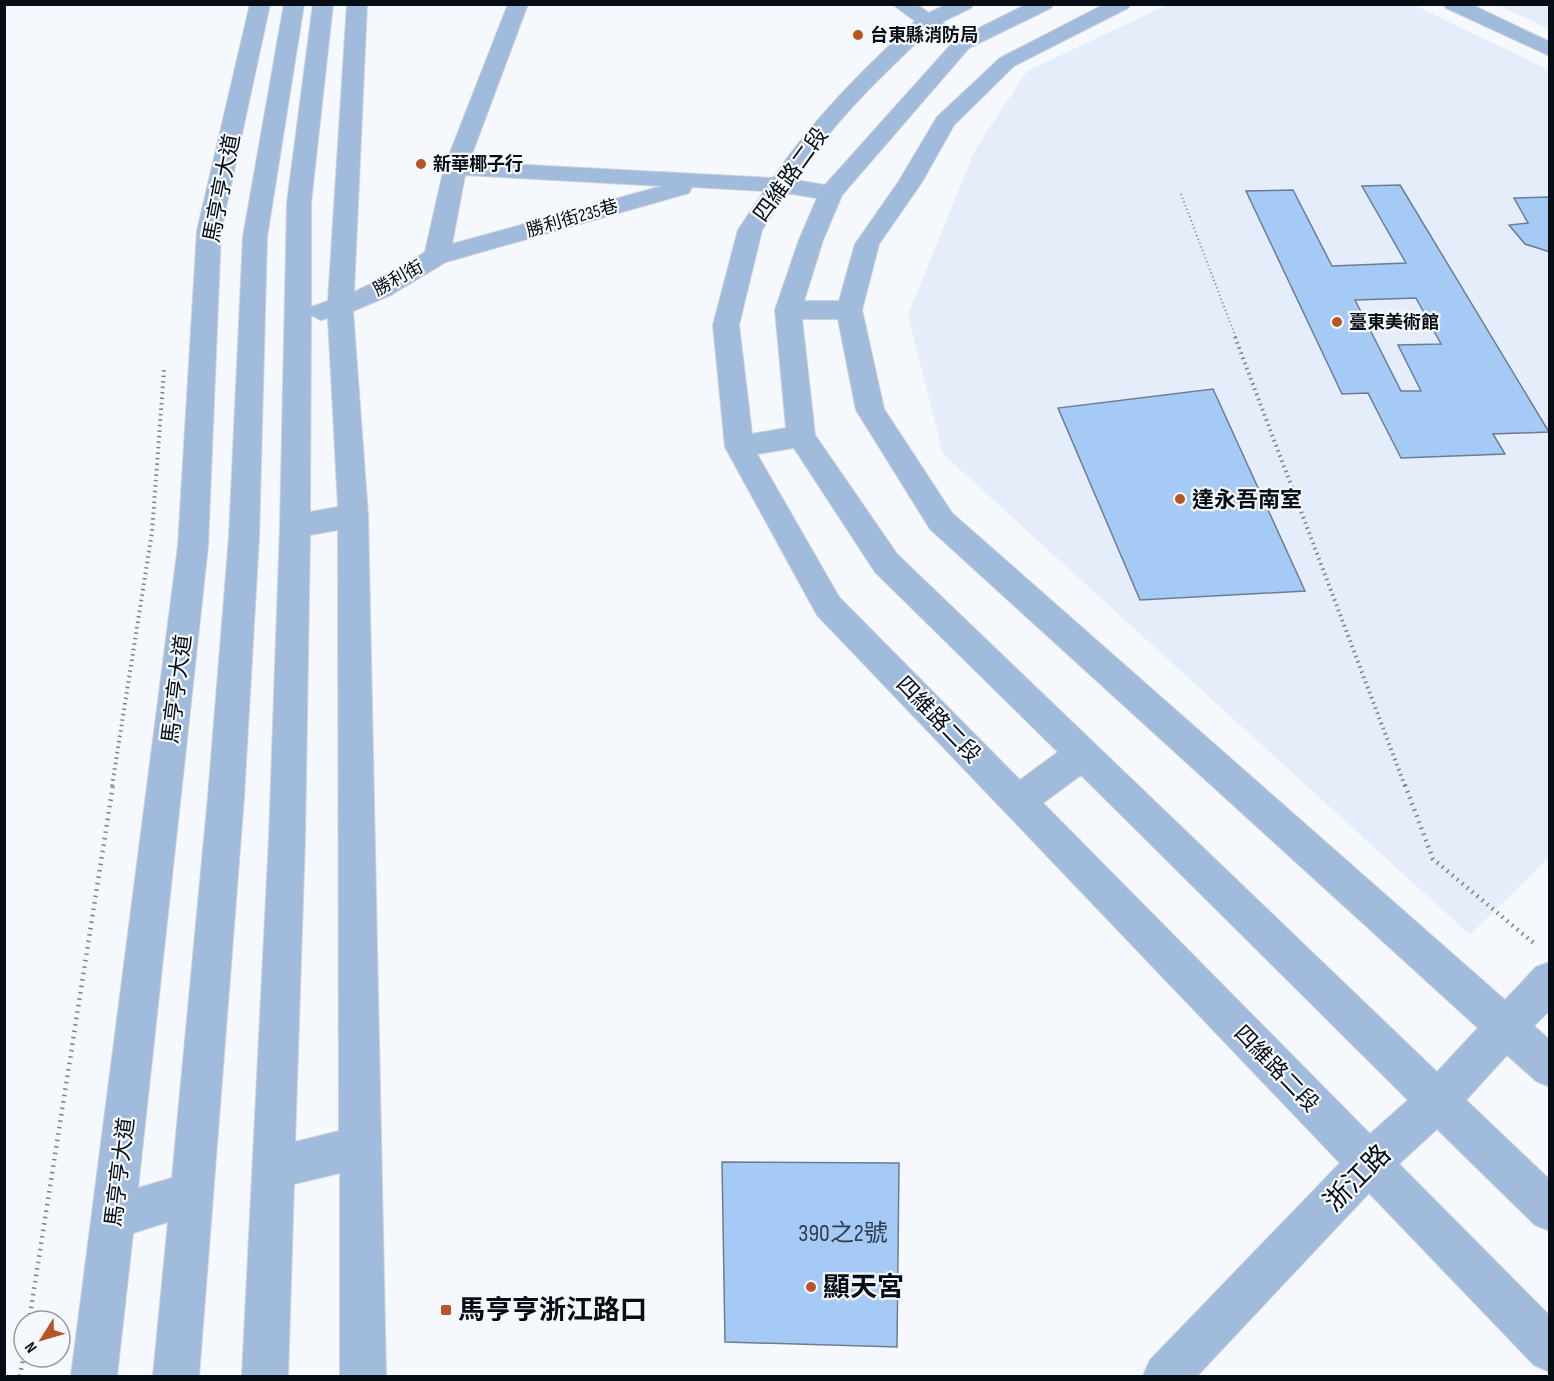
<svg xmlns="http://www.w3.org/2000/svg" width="1554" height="1381" viewBox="0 0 1554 1381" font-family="'Sofia Sans Condensed','Noto Sans TC',sans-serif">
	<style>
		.built { fill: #e4edf9 }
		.building { fill: #a5caf6; stroke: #6c7d92; stroke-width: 1.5; fill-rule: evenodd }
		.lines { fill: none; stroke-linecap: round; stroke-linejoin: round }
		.minor-casing { stroke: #cfd3d9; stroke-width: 2 }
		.path-far2 { stroke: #7d8288; stroke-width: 2; stroke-dasharray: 1 3; stroke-linecap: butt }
		.path-far1 { stroke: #7d8288; stroke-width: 4; stroke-dasharray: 1.5 4; stroke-linecap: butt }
		.path { stroke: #7d8288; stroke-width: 4.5; stroke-dasharray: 1.5 5; stroke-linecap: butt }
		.minor { fill: #a0bbdc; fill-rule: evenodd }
		.poi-dot { fill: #b95423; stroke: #f5f9fe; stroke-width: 2 }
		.labels { text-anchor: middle; stroke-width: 4.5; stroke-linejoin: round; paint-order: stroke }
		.far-poi-label { font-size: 18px; font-weight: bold; fill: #070d15; stroke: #f5f9fe; text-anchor: start }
		.far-street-label { font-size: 18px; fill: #070d15; stroke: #f5f9fe }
		.street-label { font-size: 22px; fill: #070d15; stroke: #f5f9fe }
		.poi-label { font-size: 22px; font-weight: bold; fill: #070d15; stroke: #f5f9fe; text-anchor: start }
		.near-number-label { font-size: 24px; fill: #2e3c4d }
		.near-street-label { font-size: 27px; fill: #070d15; stroke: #f5f9fe }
		.near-poi-label { font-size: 27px; font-weight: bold; fill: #070d15; stroke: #f5f9fe; text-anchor: start }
	</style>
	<rect width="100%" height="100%" fill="#f5f9fe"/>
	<g class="built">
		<path d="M1167,5H1414L1549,70V857L1470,935L943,454L908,315L975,150L1027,71Z"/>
		<path d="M1498,5H1549V29Z"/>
	</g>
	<g class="building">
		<path d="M1400,185L1549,432L1493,434L1505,454L1401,458L1368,393L1342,394L1246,191L1293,190L1332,266L1406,263L1362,186ZM1416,298L1441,344L1398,345L1421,391H1401L1355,300Z"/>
		<path d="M1550,197V252L1525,244L1509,225L1528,223L1514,198Z"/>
		<path d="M1213,389L1305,591L1140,600L1058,408Z"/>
		<path d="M722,1162L899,1163L897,1347L725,1342Z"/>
	</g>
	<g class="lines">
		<defs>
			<g id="minor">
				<path d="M250,4H270L221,231L208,546L138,1188L172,1178L208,797L229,537L243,237L284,4H304L267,237L259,537L244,797L199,1376H153L168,1222L133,1233L117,1376H71L178,546L197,231Z"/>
				<path d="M313,4H333L311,203V307L328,301L347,4H367L354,292L387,276L425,252L444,168L508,4H528L469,162L773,178C813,119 863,70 915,21L892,4H916L929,13L947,4H974L971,8L942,22L956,33L953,37H939L929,31C880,77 831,124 795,180L825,185L955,40L1027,4H1054L1051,8L969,48L842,195L823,240L804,301H839L855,244L899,181L937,117L1000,58L1105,4H1131L1128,8L1014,66L954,125L922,182L879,244L862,310L884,409L952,513L1505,1000L1536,967L1550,962V1010L1534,1026L1550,1040V1087L1536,1081L1507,1055L1466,1100L1550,1180V1231L1535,1225L1437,1129L1399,1164L1550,1316V1372L1534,1365L1369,1193L1197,1376H1143L1150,1360L1340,1163L817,615L725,447L713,325L738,230L764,191L692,187L689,193L446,262L391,295L353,311L368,515L386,1376H340V1173L294,1184L288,1376H242L269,838L280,527L287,203ZM465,175L662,186L452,244ZM786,193L817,198L799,240L775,310L786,428L752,434L739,325L762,230ZM311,315L321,320L328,318L338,507L310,512ZM802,319H838L856,410L930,529L1478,1028L1437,1072L897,554L815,435ZM794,448L875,572L1058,752L1020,780L839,597L757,454ZM338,530L339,1131L295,1142L305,838L310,535ZM1081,775L1408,1100L1370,1134L1043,803Z"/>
				<path d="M1443,4H1470L1550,42V56L1446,8Z"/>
			</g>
		</defs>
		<use href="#minor" class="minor-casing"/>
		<path class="path-far2" d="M1181,194L1236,338"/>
		<g class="path-far1">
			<path d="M1235,337L1405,786"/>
			<path d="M112,786L152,532L164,370"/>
		</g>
		<g class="path">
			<path d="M1405,785L1433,859L1536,945"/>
			<path d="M29,1321L113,785"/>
			<path d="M20,1376L24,1353"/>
		</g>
		<use href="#minor" class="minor"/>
	</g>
	<g class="poi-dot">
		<circle cx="858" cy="35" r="6"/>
		<circle cx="421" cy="164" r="6"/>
		<circle cx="1337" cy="322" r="6"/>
		<circle cx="1180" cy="499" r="6"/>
		<circle cx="811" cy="1287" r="6"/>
		<rect x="440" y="1304" width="12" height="12" rx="3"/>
	</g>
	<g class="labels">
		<g class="far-poi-label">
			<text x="870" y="41">台東縣消防局</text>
			<text x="433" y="170">新華椰子行</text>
			<text x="1349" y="328">臺東美術館</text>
		</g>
		<g class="far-street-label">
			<text transform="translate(572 218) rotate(-16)" y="6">勝利街235巷</text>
			<text transform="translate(398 278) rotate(-29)" y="6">勝利街</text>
		</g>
		<g class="street-label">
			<text transform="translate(790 174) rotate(-54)" y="8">四維路二段</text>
			<text transform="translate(221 188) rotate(-79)" y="8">馬亨亨大道</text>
			<text transform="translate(176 689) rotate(-83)" y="8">馬亨亨大道</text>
			<text transform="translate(939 719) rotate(46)" y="8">四維路二段</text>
			<text transform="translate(1277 1068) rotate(46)" y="8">四維路二段</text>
			<text transform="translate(119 1172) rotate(-83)" y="8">馬亨亨大道</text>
		</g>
		<g class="poi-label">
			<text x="1192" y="507">達永吾南室</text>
		</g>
		<g class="near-number-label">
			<text x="843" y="1241">390之2號</text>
		</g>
		<g class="near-street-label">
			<text transform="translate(1357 1178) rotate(-45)" y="9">浙江路</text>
		</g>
		<g class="near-poi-label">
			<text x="823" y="1296">顯天宮</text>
			<text x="458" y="1319">馬亨亨浙江路口</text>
		</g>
	</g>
	<rect width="1554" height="1381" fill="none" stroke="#070d15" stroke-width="12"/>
	<g transform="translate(42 1339) rotate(233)"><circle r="28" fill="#f5f9fe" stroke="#969ba1" stroke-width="1.5"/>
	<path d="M0-4.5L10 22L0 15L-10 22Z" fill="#b95423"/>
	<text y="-9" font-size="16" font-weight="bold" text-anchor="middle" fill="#070d15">N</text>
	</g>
</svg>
